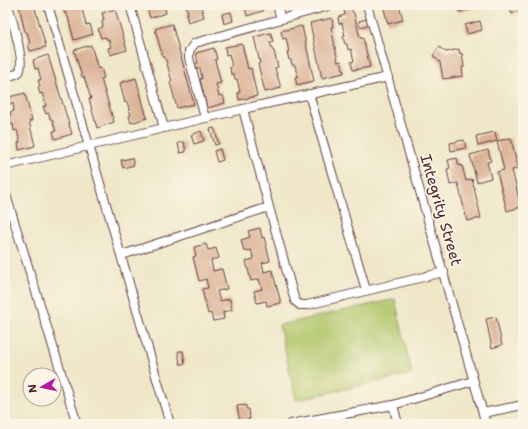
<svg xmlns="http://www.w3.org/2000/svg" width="528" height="429" viewBox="0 0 528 429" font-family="'Shantell Sans',sans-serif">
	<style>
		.green { fill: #b1c66b; stroke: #7e724b }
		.building { fill: #dab195 }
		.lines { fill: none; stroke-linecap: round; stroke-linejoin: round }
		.minor-casing { stroke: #633d43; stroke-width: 10 }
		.minor { stroke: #fff; stroke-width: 8 }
		.labels { text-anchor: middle; stroke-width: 3.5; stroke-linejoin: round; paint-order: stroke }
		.street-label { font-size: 15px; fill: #4a1f2b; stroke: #fcf5e5 }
	</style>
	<rect width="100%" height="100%" fill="#fcf5e5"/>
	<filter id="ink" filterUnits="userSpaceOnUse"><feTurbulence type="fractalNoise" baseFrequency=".025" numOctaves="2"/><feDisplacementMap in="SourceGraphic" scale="8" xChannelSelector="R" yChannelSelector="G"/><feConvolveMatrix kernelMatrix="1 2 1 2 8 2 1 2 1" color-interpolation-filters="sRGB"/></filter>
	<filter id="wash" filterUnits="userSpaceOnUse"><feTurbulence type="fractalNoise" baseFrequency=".012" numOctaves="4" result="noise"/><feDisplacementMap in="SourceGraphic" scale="16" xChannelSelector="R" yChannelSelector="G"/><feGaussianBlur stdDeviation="0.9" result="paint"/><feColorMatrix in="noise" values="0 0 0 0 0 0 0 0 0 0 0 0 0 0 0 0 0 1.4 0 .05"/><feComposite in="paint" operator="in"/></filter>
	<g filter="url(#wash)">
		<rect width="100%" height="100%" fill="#efe7c8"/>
		<path class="green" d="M395,299L412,374L296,400L279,325Z"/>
		<g id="blocks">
			<g class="building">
				<path d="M19,5H34L46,47L30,51L28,44H30L27,32H25Z"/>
				<path d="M62,5H81L86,25L90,24L93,34L74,40L67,13L65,14Z"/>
				<path d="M146,5H164L166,13L150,18Z"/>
				<path d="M186,5H201L204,17L188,22L186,14H188Z"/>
				<path d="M240,5H261L263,11L247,16L245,7L241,8Z"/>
				<path d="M383,5H399L403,20L388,24Z"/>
				<path d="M457,5H478V7L459,12Z"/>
				<path d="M513,5H517L519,11L512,14L509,6Z"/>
				<path d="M351,8L353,13H354L360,38H363L370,67L353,70L351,62L354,61L351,49L348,50L347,44H345L343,37L345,36L342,23L339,24L338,17L345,15L344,10Z"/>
				<path d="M115,9L127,50L110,55L108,48L111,47L109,40H107L106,37L101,38L98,29L103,27L102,21L104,20L102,13Z"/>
				<path d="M231,12L233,21L224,24L222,14Z"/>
				<path d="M332,18L333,27H331L338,62L341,61L344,73L322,78L310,23Z"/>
				<path d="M367,19L368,25L360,27L359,21Z"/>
				<path d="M480,21L482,30L467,34L465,25Z"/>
				<path d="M172,24L194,104L177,108L170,82L172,81L165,57L163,58L155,29Z"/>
				<path d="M302,26L314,81L297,85L295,77H298L295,65H292L291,60H289L287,52H289L286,38L283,39L281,31Z"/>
				<path d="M271,33L273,42H270L273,51H274L278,67L275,68L281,88L265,92L258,64L260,63L254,37Z"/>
				<path d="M242,44L248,69L251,68L257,96L239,100L238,92H240L237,79H235L234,74H231L230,67H232L229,54L226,55L225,47Z"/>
				<path d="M91,45L98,69L101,68L104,78L101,79L114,122L97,128L89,99H91L84,77H82L74,50Z"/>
				<path d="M439,47L446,52L459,49L460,54L462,53L464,67H462L463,76L443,79L440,62L433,56Z"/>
				<path d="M214,48L217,59L215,60L221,83L216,84L219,96L223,95L225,103L207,108L200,79H202L200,68L195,69L193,64L198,63L196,53Z"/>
				<path d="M48,55L72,134L55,139L53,131H56L52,119H50L49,113L46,114L43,106H46L42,93L40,94L38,87L40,86L38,80H41L38,68L35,69L33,60Z"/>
				<path d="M136,78L147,118L131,123L129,116L131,115L127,102L125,103L120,83Z"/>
				<path d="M25,93L32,121H29L35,146L19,150L18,143L20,142L17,130L14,131L13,124L9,125L8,119L9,118V116L11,115L10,112L14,111L13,103L7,105L5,98Z"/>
				<path d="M214,128L219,144L215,145L210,129Z"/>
				<path d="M201,131L204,141L194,144L191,135Z"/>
				<path d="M495,132L497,141L478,146L476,136Z"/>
				<path d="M511,138L518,168L512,170L521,207L507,211L497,172L504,170L497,141Z"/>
				<path d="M464,140L466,148L451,151L450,143Z"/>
				<path d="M184,142L186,152L180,153L178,143Z"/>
				<path d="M220,149L223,160L217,162L214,151Z"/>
				<path d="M488,150L491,161L487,162L491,178L477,182L470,155Z"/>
				<path d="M132,158L134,165L123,168L121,160Z"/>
				<path d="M457,158L459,166L462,165L466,181L472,179L481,218L467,221L458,183L450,185L447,169L450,168L448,160Z"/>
				<path d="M260,228L262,238L264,237L270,261L262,263L264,272L272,270L281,303L267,306L266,301L257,303L254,291L262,289L259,279L251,281L246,261L254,259L251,250L244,251L241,240L250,237L248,231Z"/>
				<path d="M206,244L208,250L216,248L219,258L211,260L213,271L222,269L227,289L217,291L220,301L230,299L232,310L223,312L224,319L213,321L211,313L208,314L202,289L208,288L206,279L199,281L193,257L196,256L194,247Z"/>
				<path d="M496,317L502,345L492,348L486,319Z"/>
				<path d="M178,351H183L185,364H180Z"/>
				<path d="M246,405V409H249L250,419H248V423L240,424L237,406Z"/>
			</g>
		</g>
	</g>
	<g filter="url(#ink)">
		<use href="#blocks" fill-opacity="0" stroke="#633d43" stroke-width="1"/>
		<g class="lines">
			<defs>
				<g id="minor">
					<path d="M48,5L170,424"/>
					<path d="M130,5L164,128"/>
					<path d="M277,5L281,19"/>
					<path d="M367,5L486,424"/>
					<path d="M5,77C9,76 16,75 19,72C26,64 11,16 8,5"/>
					<path d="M309,94L366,290"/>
					<path d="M205,118L189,58V51L195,43L332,5"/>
					<path d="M5,166L243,109L388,77"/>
					<path d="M5,192L77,424"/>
					<path d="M269,207L295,301L300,305H307L444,272"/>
					<path d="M122,255L269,207L243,109"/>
					<path d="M393,405L398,424"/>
					<path d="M483,413L523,405"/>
					<path d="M291,424L393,405L473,381"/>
				</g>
			</defs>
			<use href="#minor" class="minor-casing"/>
			<use href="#minor" class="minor"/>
		</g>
	</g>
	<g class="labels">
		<g class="street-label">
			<text transform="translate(441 210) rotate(74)" y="5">Integrity Street</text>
		</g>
	</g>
	<rect width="528" height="429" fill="none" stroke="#fcf5e5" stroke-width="20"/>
	<g transform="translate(42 387) rotate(261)"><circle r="19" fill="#fcf5e5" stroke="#b59f9b"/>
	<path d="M0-3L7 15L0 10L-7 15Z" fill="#b5179e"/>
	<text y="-6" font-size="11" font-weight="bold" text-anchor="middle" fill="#4a1f2b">N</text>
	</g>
</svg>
